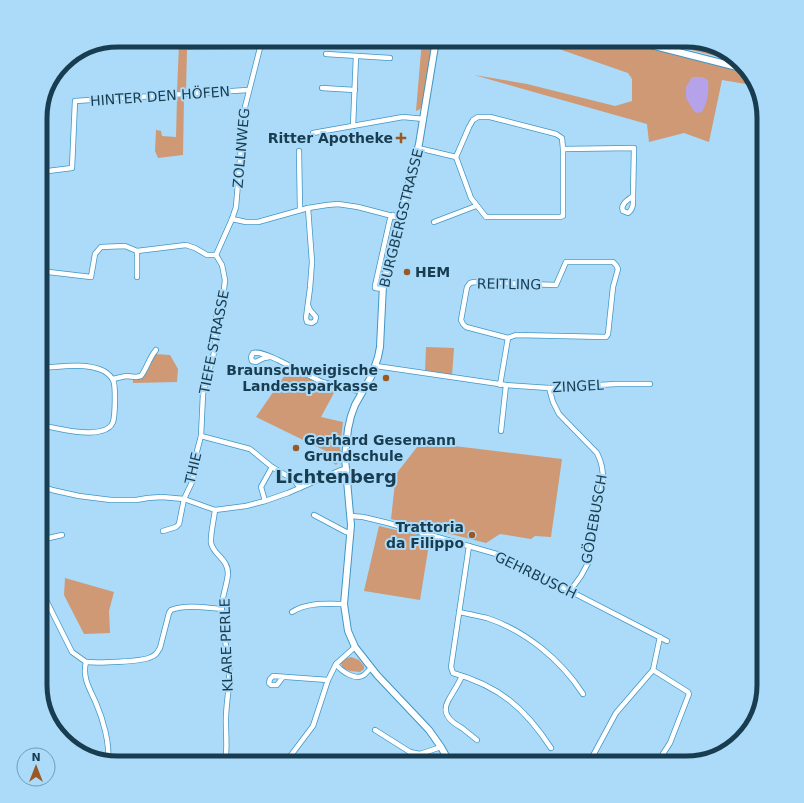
<svg xmlns="http://www.w3.org/2000/svg" width="804" height="803" viewBox="0 0 804 803" font-family="'DejaVu Sans',sans-serif">
	<style>
		.green { fill: #ce9974 }
		.water { fill: #b5a2e9 }
		.lines { fill: none; stroke-linecap: round; stroke-linejoin: round }
		.street-casing { stroke: #4096c5; stroke-width: 6 }
		.secondary-casing { stroke: #4096c5; stroke-width: 8 }
		.street { stroke: #fff; stroke-width: 4.5 }
		.secondary { stroke: #fff; stroke-width: 6 }
		.poi-dot { fill: #995824; stroke: #abdbf9; stroke-width: 1.5 }
		.labels { text-anchor: middle; stroke-width: 4; stroke-linejoin: round; paint-order: stroke }
		.street-label { font-size: 14px; fill: #183c50; stroke: #abdbf9 }
		.poi-label { font-size: 14px; font-weight: bold; fill: #183c50; stroke: #abdbf9; text-anchor: end }
		.district-label { font-size: 18px; font-weight: bold; fill: #183c50; stroke: #abdbf9 }
		.rim { fill: none; stroke: #183c50; stroke-width: 5 }
	</style>
	<rect width="100%" height="100%" fill="#abdbf9"/>
	<g class="green">
		<path d="M422,40H433L424,107L416,111Z"/>
		<path d="M533,40H620L746,71L752,85L722,80L709,142L684,133L649,142L647,124L474,75L527,84L615,106L632,101V79L628,73Z"/>
		<path d="M652,40H684L722,49L739,62Z"/>
		<path d="M186,42L258,44L257,49L187,50L186,90L177,91L179,45H183Z"/>
		<path d="M184,97L183,155L158,158L155,151L156,130L161,131L162,136L176,137L177,98Z"/>
		<path d="M426,347L454,348L452,376L425,371Z"/>
		<path d="M155,354L170,355L178,369L177,382L133,383V379C150,378 148,365 155,354Z"/>
		<path d="M289,369L335,391L321,417L343,422L340,447L341,452L340,461L336,465L330,461L334,455L256,417Z"/>
		<path d="M421,442L562,459L551,537L535,536L531,539L500,534L486,543L391,519L396,474Z"/>
		<path d="M379,526L430,538L420,600L364,591Z"/>
		<path d="M65,578L114,592L109,611L110,633L84,634L64,595Z"/>
		<path d="M351,657L359,660L364,666V669L360,672L350,671L343,668L341,663L344,659Z"/>
	</g>
	<path class="water" d="M692,77H702L708,80C709,92 708,101 702,112L697,113L693,110L686,98V87Z"/>
	<g class="lines">
		<defs>
			<g id="street">
				<path d="M326,54L390,58"/>
				<path d="M322,88L355,90"/>
				<path d="M353,126L356,56"/>
				<path d="M313,133L403,117L424,119"/>
				<path d="M418,148L456,157L471,198L486,217H560L563,216V149L562,138L556,134L490,117H478L473,120L469,127L456,157"/>
				<path d="M563,149L634,148L633,196C628,200 620,204 623,211L628,213C634,209 633,202 633,196"/>
				<path d="M299,151L300,210"/>
				<path d="M40,152L45,93"/>
				<path d="M40,172L72,168L75,101L248,90"/>
				<path d="M308,208L312,262L310,288L306,318L307,322L312,323L315,321L316,317L310,310L308,305"/>
				<path d="M232,219L246,222H258L308,208L327,205L338,204L358,207L400,218"/>
				<path d="M434,222L476,206"/>
				<path d="M137,251V277"/>
				<path d="M216,255L232,219L236,207L244,111L262,40"/>
				<path d="M566,262H613L616,265L618,269L613,287L608,334L606,337L516,335L508,338L466,327L463,324L461,320L467,287L470,283L474,282L556,285Z"/>
				<path d="M40,271L91,277L95,254L101,247L125,246L137,251L186,245L195,248L207,255H216"/>
				<path d="M383,289L375,288V286L390,219L393,215"/>
				<path d="M270,357L264,358L256,362L252,361L251,357L253,353C260,351 271,357 278,360L322,382L362,392"/>
				<path d="M376,366L506,385L549,388L616,384H650"/>
				<path d="M113,379L126,376L136,377L141,376C147,368 149,358 156,350"/>
				<path d="M500,385L508,338"/>
				<path d="M549,388L553,402L559,414L597,453C602,463 603,470 603,481L588,563L581,576L570,591"/>
				<path d="M40,425C56,428 86,436 101,431C106,430 111,427 113,422C115,416 116,385 113,380C111,376 107,373 104,371C85,362 60,367 40,368"/>
				<path d="M501,431L506,385"/>
				<path d="M201,436L250,449L272,467L294,480L300,488"/>
				<path d="M40,485L52,490L79,496L111,500H136L148,498L162,497L184,499L215,510L246,506L265,501L288,493L341,470L346,469"/>
				<path d="M265,501L261,487L272,467"/>
				<path d="M314,515L346,532L351,533"/>
				<path d="M351,516L363,517L388,523L500,555L667,641"/>
				<path d="M163,531L176,527L179,524L184,499L193,480L196,455L201,436L203,394L215,349L216,318L224,289L225,280L222,265L216,255"/>
				<path d="M40,540L62,535"/>
				<path d="M469,546L451,667L453,673C499,686 525,708 551,748"/>
				<path d="M40,583L44,596L72,652L86,662C82,678 90,689 96,703C103,719 110,744 108,761"/>
				<path d="M292,612C307,602 327,604 344,604"/>
				<path d="M459,612C469,614 478,616 487,618C526,631 561,660 583,694"/>
				<path d="M86,662C97,663 142,662 151,657C156,655 157,653 160,648L169,613L171,610C186,604 207,608 222,609"/>
				<path d="M336,664C341,671 355,681 364,675C366,673 369,670 371,668"/>
				<path d="M653,670L688,692L689,694L670,743L657,763"/>
				<path d="M462,676C458,685 453,692 448,701C441,714 451,722 462,728C467,732 472,736 477,740"/>
				<path d="M283,677L277,685H271L269,683L270,679L273,676L328,680"/>
				<path d="M375,730L410,752L420,754L441,747"/>
				<path d="M178,763L182,758H223L226,755C227,745 226,735 226,725C225,705 231,685 229,665C227,645 220,625 222,604C223,594 227,584 228,574C228,558 214,556 211,543C210,536 214,519 215,510"/>
				<path d="M285,763L313,726L328,680L336,664L355,647"/>
				<path d="M589,763L616,713L653,670L660,637"/>
			</g>
			<g id="secondary">
				<path d="M436,40L419,144L383,285L380,347L378,357L372,375L355,405L351,416L348,429L345,458L351,525L344,604L348,631L355,647L377,675L429,730L441,747L450,763"/>
				<path d="M631,40L745,69"/>
			</g>
		</defs>
		<use href="#street" class="street-casing"/>
		<use href="#secondary" class="secondary-casing"/>
		<use href="#street" class="street"/>
		<use href="#secondary" class="secondary"/>
	</g>
	<g class="poi-dot">
		<path d="M399 132h4v4h4v4h-4v4h-4v-4h-4v-4h4z"/>
		<circle cx="407" cy="272" r="4"/>
		<circle cx="386" cy="378" r="4"/>
		<circle cx="296" cy="448" r="4"/>
		<circle cx="472" cy="535" r="4"/>
	</g>
	<g class="labels">
		<g class="street-label">
			<text transform="translate(160 96) rotate(-4)" y="5">HINTER DEN HÖFEN</text>
			<text transform="translate(241 148) rotate(-85)" y="5">ZOLLNWEG</text>
			<text transform="translate(401 218) rotate(-76)" y="5">BURGBERGSTRASSE</text>
			<text transform="translate(509 284) rotate(1)" y="5">REITLING</text>
			<text transform="translate(214 342) rotate(-79)" y="5">TIEFE STRASSE</text>
			<text transform="translate(578 386) rotate(-3)" y="5">ZINGEL</text>
			<text transform="translate(193 468) rotate(-77)" y="5">THIE</text>
			<text transform="translate(594 519) rotate(-80)" y="5">GÖDEBUSCH</text>
			<text transform="translate(536 575) rotate(26)" y="5">GEHRBUSCH</text>
			<text transform="translate(226 645) rotate(-92)" y="5">KLARE PERLE</text>
		</g>
		<g class="poi-label">
			<text x="393" y="143">Ritter Apotheke</text>
			<text x="415" y="277" text-anchor="start">HEM</text>
			<text x="378" y="375">Braunschweigische<tspan x="378" dy="16">Landessparkasse</tspan></text>
			<text x="304" y="445" text-anchor="start">Gerhard Gesemann<tspan x="304" dy="16">Grundschule</tspan></text>
			<text x="464" y="532">Trattoria<tspan x="464" dy="16">da Filippo</tspan></text>
		</g>
		<g class="district-label">
			<text x="336" y="483">Lichtenberg</text>
		</g>
	</g>
	<path d="M0 0H804V803H0ZM118 47H686A71 71 0 0 1 757 118V685A71 71 0 0 1 686 756H118A71 71 0 0 1 47 685V118A71 71 0 0 1 118 47Z" fill="#abdbf9" fill-rule="evenodd"/>
	<path class="rim" d="M118 47H686A71 71 0 0 1 757 118V685A71 71 0 0 1 686 756H118A71 71 0 0 1 47 685V118A71 71 0 0 1 118 47Z"/>
	<g transform="translate(36 767)"><circle r="19" fill="#abdbf9" stroke="#709bb5"/>
	<path d="M0-3L7 15L0 10L-7 15Z" fill="#995824"/>
	<text y="-6" font-size="11" font-weight="bold" text-anchor="middle" fill="#183c50">N</text>
	</g>
</svg>
